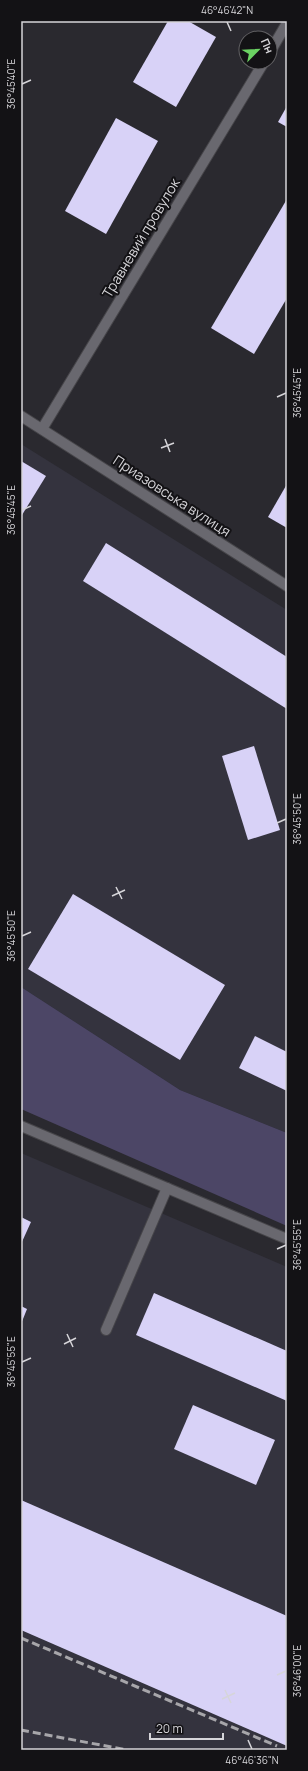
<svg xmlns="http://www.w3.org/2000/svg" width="308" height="1771" viewBox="0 0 308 1771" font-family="Manrope,sans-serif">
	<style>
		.built { fill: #34333e }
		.green { fill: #4c4666 }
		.building { fill: #d8d2f7 }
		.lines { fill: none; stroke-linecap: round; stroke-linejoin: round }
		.service-casing { stroke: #464549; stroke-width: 12 }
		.minor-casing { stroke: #464549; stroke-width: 12 }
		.service { stroke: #69686f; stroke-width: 10 }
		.minor { stroke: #69686f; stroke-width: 10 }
		.rail { stroke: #a7a6aa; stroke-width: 3; stroke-dasharray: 8 4; stroke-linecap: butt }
		.ticks { fill: none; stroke: #d6d5d9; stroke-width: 1.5 }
		.labels { text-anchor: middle; stroke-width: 4; stroke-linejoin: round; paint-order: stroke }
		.street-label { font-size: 14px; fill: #d6d5d9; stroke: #131215 }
		.neatline { fill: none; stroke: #d6d5d9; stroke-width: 1.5 }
		.ticks-label { font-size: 10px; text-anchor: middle; fill: #d6d5d9 }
	</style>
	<rect width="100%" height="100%" fill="#2a292f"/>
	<g class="built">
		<path d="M21,444L287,610V1133L180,1090L21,987Z"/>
		<path d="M21,1153L287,1267V1750H21Z"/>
	</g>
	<path class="green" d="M21,987L180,1090L287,1133V1226L21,1109Z"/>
	<g class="building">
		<path d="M168,21H188L216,37L176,107L133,82Z"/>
		<path d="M287,106V127L278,122Z"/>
		<path d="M116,118L158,141L106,234L65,211Z"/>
		<path d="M287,199V298L254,354L211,328Z"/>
		<path d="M21,461L46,476L22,515L21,514Z"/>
		<path d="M287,484V528L268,517Z"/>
		<path d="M106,543L287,657V709L83,581Z"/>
		<path d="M254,746L280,830L248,840L222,756Z"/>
		<path d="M73,894L225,985L180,1060L28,969Z"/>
		<path d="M255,1036L287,1052V1091L239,1068Z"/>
		<path d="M21,1217L31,1222L21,1244Z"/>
		<path d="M154,1293L287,1351V1401L136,1335Z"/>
		<path d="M21,1306L27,1309L21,1324Z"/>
		<path d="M193,1405L275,1440L256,1485L174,1449Z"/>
		<path d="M21,1500L287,1616V1746L21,1630Z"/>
	</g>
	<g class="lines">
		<defs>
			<g id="service">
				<path d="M21,1126L287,1239"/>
				<path d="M106,1330L167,1188"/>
			</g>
			<g id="minor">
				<path d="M270,52L287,23"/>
				<path d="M21,416L287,586"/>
				<path d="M42,429L264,62"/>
			</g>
		</defs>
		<use href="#service" class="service-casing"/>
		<use href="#minor" class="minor-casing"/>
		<use href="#service" class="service"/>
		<use href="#minor" class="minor"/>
		<g class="rail">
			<path d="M21,1638L277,1746"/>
			<path d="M21,1730L127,1750"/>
		</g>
	</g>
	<path class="ticks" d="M227,22L231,31M22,84L31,80M277,397L286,393M165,439L170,452M161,448L174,443M22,510L31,506M277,823L286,819M116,887L122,899M112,896L125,890M22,936L31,932M277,1249L286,1245M67,1334L73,1347M64,1344L76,1338M22,1362L31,1358M277,1675L286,1671M225,1690L231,1703M222,1699L235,1693M248,1740L252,1749"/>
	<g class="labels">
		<g class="street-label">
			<text transform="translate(141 238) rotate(-59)" y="5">Травневий провулок</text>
			<text transform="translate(172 496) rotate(33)" y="5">Приазовська вулиця</text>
		</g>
	</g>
	<rect width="308" height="1771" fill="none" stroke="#131215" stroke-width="44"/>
	<g transform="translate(258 50) rotate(66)"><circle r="19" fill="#131215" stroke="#616063"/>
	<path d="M0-3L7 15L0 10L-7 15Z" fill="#6bd363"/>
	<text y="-6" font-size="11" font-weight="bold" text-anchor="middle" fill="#d6d5d9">Пн</text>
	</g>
	<path d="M150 1733v6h73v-6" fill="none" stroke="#d6d5d9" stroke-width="2"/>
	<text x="156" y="1733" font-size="12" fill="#d6d5d9" stroke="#131215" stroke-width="3" paint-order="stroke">20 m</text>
	<rect x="22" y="22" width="264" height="1727" class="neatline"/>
	<g class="ticks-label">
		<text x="227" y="14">46°46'42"N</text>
		<text transform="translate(11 84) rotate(-90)" y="4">36°45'40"E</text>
		<text transform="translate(297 393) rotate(-90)" y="4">36°45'45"E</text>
		<text transform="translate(11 510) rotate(-90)" y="4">36°45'45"E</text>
		<text transform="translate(297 819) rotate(-90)" y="4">36°45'50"E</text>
		<text transform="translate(11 936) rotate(-90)" y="4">36°45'50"E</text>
		<text transform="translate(297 1245) rotate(-90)" y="4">36°45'55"E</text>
		<text transform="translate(11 1362) rotate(-90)" y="4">36°45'55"E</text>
		<text transform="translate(297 1671) rotate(-90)" y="4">36°46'00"E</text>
		<text x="252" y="1764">46°46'36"N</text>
	</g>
</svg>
